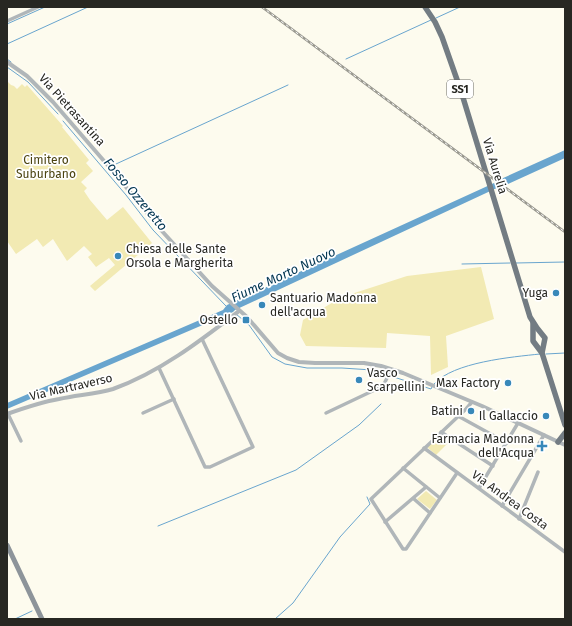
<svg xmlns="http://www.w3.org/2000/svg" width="572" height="626" viewBox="0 0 572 626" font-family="'Fira Sans',sans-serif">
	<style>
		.green { fill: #f2eab3 }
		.water { fill: #69a5ce }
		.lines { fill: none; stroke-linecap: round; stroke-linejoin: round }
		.stream { stroke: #69a5ce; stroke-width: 1 }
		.minor { stroke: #b0b6b9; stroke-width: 3.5 }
		.tertiary { stroke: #b0b6b9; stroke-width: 4 }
		.secondary { stroke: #8d949a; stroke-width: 5 }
		.primary { stroke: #737c83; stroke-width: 5.5 }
		.rail-casing { stroke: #99988f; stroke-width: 2.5 }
		.rail { stroke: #fff; stroke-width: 1; stroke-dasharray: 3; stroke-linecap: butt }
		.poi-dot { fill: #3888b9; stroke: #fff; stroke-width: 1.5 }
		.labels { text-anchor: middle; stroke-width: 3.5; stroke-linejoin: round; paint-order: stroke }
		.shield { fill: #fff; stroke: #686864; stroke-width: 1 }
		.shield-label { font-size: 11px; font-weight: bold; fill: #272722 }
		.street-label { font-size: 12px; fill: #272722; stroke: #fff }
		.park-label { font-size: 12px; fill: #4c4410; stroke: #fff }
		.poi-label { font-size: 12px; fill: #272722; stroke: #fff; text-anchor: end }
		.water-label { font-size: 13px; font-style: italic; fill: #023551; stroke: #fff }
	</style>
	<rect width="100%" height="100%" fill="#fdfbee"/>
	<g class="green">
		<path d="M7,81L11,85L14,86L17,89L22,84L25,87L27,85L63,126L62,127L89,160L86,163L93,171L81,182L87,188L84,191L90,200L107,220L123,207L152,243L95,291L90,286L115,265L109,258L96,267L88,257L92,254L84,246L67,261L53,239L43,247L37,239L16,254L7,241Z"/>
		<path d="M481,267L494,319L446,336L448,367L431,375L430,336L387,333L386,348L306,346L300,335L303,320L342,297L407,276Z"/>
		<path d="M441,435L450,441L436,455L427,447Z"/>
		<path d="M426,491L437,500L430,509L417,499Z"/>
	</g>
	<path class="water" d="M565,150V158L508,184L500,186L499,187L235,310L233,312L7,409V403L223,310L227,305L481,189L494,183L495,184L501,181V179Z"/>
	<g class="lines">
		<g class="stream">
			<path d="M436,18L460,7"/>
			<path d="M7,24L45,7"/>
			<path d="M7,44L88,7"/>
			<path d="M7,59L11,62"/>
			<path d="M346,59L431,20"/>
			<path d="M7,67L28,82L58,114"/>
			<path d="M63,121L126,195L153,230L226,306"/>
			<path d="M116,164L288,85"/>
			<path d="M516,263L565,262"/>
			<path d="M462,264L510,263"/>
			<path d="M236,314L249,325L272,357L285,364L307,368H342L372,370L431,389L432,387"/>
			<path d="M546,354L565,353"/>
			<path d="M434,384C453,362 512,357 540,354"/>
			<path d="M158,526L296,470L359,425L381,404"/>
			<path d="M15,619L32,611"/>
			<path d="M275,619L293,603L340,537L370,504L367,497"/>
		</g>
		<g class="minor">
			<path d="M7,21L38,7"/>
			<path d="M159,368L205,467H210L253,447L202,339"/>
			<path d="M143,413L174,399"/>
			<path d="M326,413L383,386L387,378L390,369"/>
			<path d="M8,414L21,441"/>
			<path d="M458,416L507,443"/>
			<path d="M441,432L493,466"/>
			<path d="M424,448L565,552"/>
			<path d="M403,468L440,498"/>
			<path d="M457,473L406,549H403L371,499L466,409L472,402"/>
			<path d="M479,488L518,423"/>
			<path d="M414,499L430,513"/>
			<path d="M502,506L544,435"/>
			<path d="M519,519L538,472"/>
			<path d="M385,522L426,487"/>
		</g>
		<g class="tertiary">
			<path d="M7,62L27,76L53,102L117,176L161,230L212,286L247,317L278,353L287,358L299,362L315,363H364L381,366L403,373L482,406L565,445"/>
			<path d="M7,414C24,408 41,402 59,399C77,395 96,394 113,389C160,372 200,341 239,311"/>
		</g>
		<path class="secondary" d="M7,545L42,619"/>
		<g class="primary">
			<path d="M425,7L435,22L442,37L461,91L530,317L537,328L545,338L542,353"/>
			<path d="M533,323V341L542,353L565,425"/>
			<path d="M558,442L565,433"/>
		</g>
		<defs>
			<path id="rail" d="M262,7L565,232"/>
		</defs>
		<use href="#rail" class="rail-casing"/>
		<use href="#rail" class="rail"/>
	</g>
	<g class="poi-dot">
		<circle cx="118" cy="256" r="4"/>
		<circle cx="556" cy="293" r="4"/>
		<circle cx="262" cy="305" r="4"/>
		<rect x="242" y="316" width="8" height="8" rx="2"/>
		<circle cx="359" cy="380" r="4"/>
		<circle cx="508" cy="383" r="4"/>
		<circle cx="471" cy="411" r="4"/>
		<circle cx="546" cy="416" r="4"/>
		<path d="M540 440h4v4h4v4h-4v4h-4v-4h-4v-4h4z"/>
	</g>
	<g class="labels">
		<rect class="shield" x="447" y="80" width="26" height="18" rx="3"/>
		<g class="shield-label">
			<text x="460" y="93">SS1</text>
		</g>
		<g class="street-label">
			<text transform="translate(72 110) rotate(48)" y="4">Via Pietrasantina</text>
			<text transform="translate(495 166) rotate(73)" y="4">Via Aurelia</text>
			<text transform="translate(71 387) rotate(-13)" y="4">Via Martraverso</text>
			<text transform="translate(510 500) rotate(36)" y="4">Via Andrea Costa</text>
		</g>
		<g class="park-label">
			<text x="46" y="164">Cimitero<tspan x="46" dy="14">Suburbano</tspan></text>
		</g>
		<g class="poi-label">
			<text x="126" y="253" text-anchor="start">Chiesa delle Sante<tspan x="126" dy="14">Orsola e Margherita</tspan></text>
			<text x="548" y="297">Yuga</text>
			<text x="270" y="302" text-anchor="start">Santuario Madonna<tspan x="270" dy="14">dell'acqua</tspan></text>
			<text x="238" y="324">Ostello</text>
			<text x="367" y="377" text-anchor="start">Vasco<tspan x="367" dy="14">Scarpellini</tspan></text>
			<text x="500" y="387">Max Factory</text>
			<text x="463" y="415">Batini</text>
			<text x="538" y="420">Il Gallaccio</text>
			<text x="534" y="443">Farmacia Madonna<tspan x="534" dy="14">dell'Acqua</tspan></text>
		</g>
		<g class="water-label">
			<text transform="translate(136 194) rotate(50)" y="5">Fosso Ozzeretto</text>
			<text transform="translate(283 274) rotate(-25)" y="5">Fiume Morto Nuovo</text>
		</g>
	</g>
	<rect width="572" height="626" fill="none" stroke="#272722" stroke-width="16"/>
</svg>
